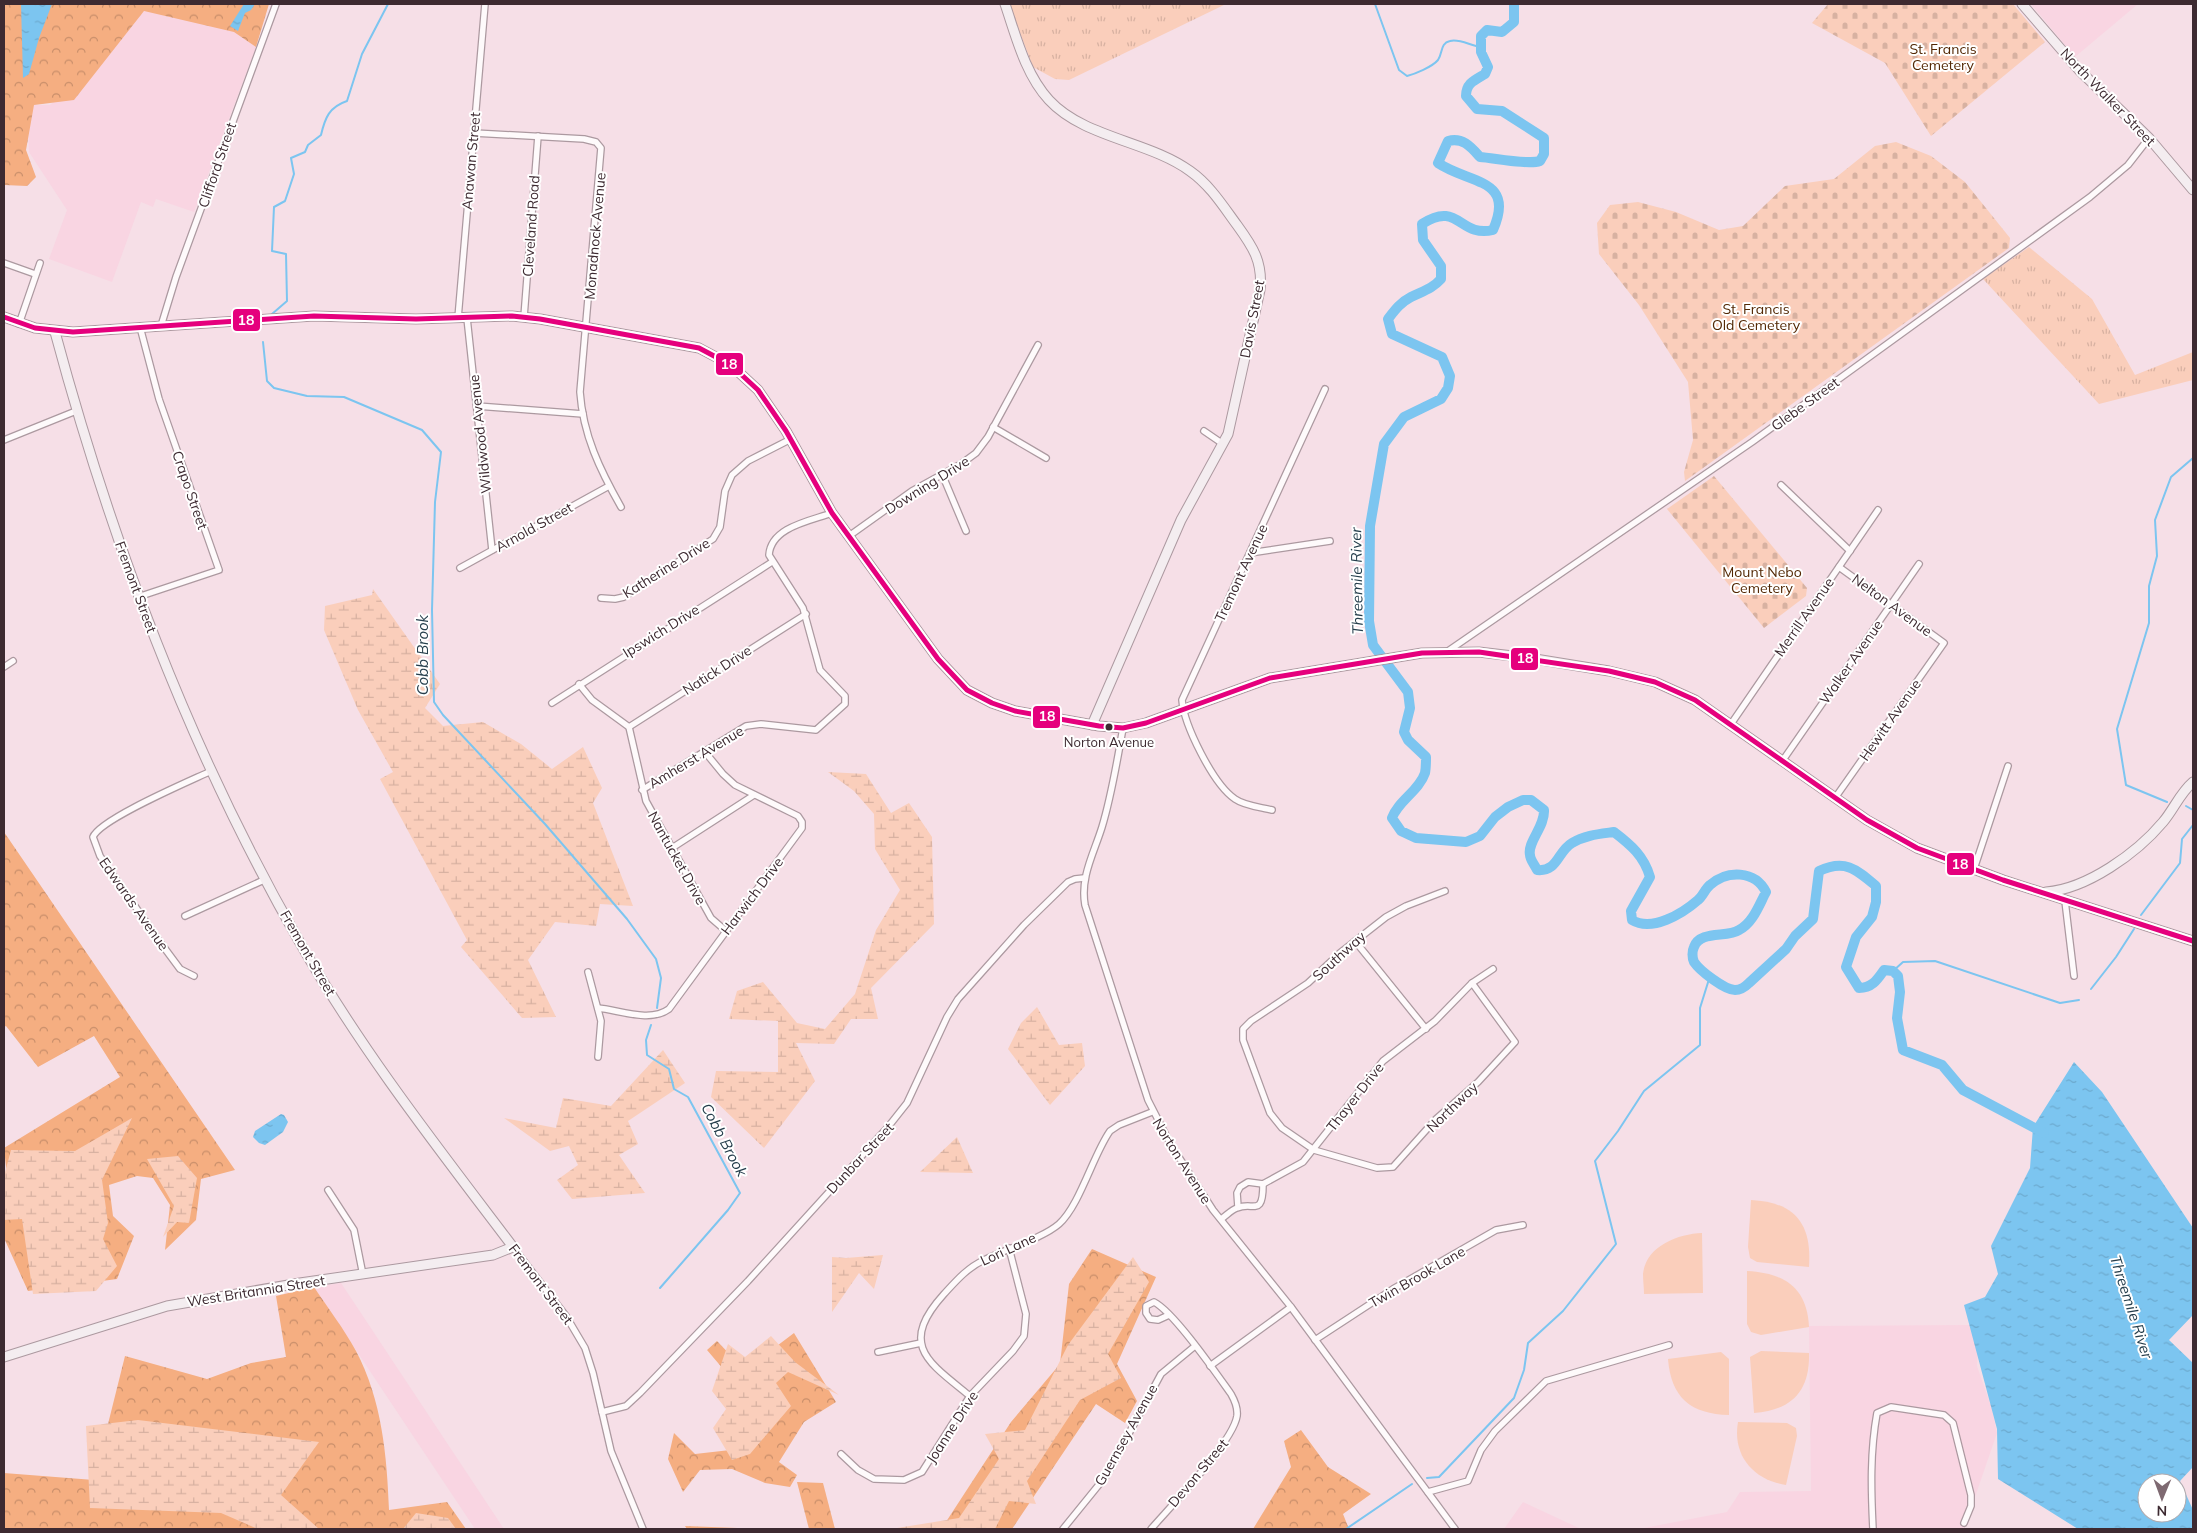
<svg xmlns="http://www.w3.org/2000/svg" width="2197" height="1533" viewBox="0 0 2197 1533" font-family="Mulish,sans-serif">
	<style>
		.built { fill: #f9d5e2 }
		.grass { fill: url(#grass-tufts) }
		.forest { fill: url(#forest-crowns) }
		.wetland { fill: url(#wetland-marsh) }
		.cemetery { fill: url(#cemetery-stones) }
		.garden { fill: #facebb }
		.water { fill: url(#water-ripples); fill-rule: evenodd }
		.lines { fill: none; stroke-linecap: round; stroke-linejoin: round }
		.stream { stroke: #7cc5f0; stroke-width: 2 }
		.river { stroke: #7cc5f0; stroke-width: 10 }
		.street-casing { stroke: #ac99a0; stroke-width: 8 }
		.secondary-casing { stroke: #ac99a0; stroke-width: 11 }
		.street { stroke: #fefafb; stroke-width: 5.5 }
		.secondary { stroke: #f4edf0; stroke-width: 9 }
		.bus-1-casing { stroke: #fff; stroke-width: 9 }
		.bus-1 { stroke: #e5007d; stroke-width: 5 }
		.bus-dot { fill: #3d2a31; stroke: #fff; stroke-width: 2 }
		.labels { text-anchor: middle; stroke-width: 4; stroke-linejoin: round; paint-order: stroke }
		.bus-label { font-size: 13px; fill: #3d2a31; stroke: #fff }
		.park-label { font-size: 14px; fill: #522703; stroke: #fff }
		.street-label { font-size: 14px; fill: #3d2a31; stroke: #fff }
		.water-label { font-size: 15px; font-style: italic; fill: #253e4c; stroke: #fff }
		.line-badge { stroke: #fff; stroke-width: 2 }
		.badge-label { font-size: 14px; text-anchor: middle; font-weight: bold; fill: #fff }
	</style>
	<defs>
		<pattern id="grass-tufts" width="24" height="20" patternUnits="userSpaceOnUse" patternTransform="scale(1.25)"><rect width="24" height="20" fill="#facebb"/><path d="M3 7l-1-3M5 7V3M7 7l1-3M15 17l-1-3M17 17v-4M19 17l1-3" fill="none" stroke="#d7b1a1"/></pattern>
		<pattern id="forest-crowns" width="20" height="18" patternUnits="userSpaceOnUse" patternTransform="scale(1.25)"><rect width="20" height="18" fill="#f5ae81"/><path d="M2 6a3 3 0 1 1 6 0M12 15a3 3 0 1 1 6 0" fill="none" stroke="#c88e6a"/></pattern>
		<pattern id="wetland-marsh" width="20" height="14" patternUnits="userSpaceOnUse" patternTransform="scale(1.25)"><rect width="20" height="14" fill="#facebb"/><path d="M1 5h8M5 5V1M11 12h8M15 12V8" fill="none" stroke="#d7b1a1"/></pattern>
		<pattern id="cemetery-stones" width="16" height="16" patternUnits="userSpaceOnUse" patternTransform="scale(1.25)"><rect width="16" height="16" fill="#facebb"/><path d="M2 7V4a2 2 0 0 1 4 0v3zM10 15v-3a2 2 0 0 1 4 0v3z" fill="#d7b1a1"/></pattern>
		<pattern id="water-ripples" width="26" height="14" patternUnits="userSpaceOnUse" patternTransform="scale(1.25)"><rect width="26" height="14" fill="#7cc5f0"/><path d="M2 4q2-2 4 0t4 0M15 11q2-2 4 0t4 0" fill="none" stroke="#6ca9ce"/></pattern>
	</defs>
	<rect width="100%" height="100%" fill="#f6dfe7"/>
	<g class="built">
		<path d="M2031,4H2138L2075,57Z"/>
		<path d="M144,11L222,22L256,47L194,212L156,199L153,207L141,202L112,282L49,259L67,210L29,152L28,129L34,105H50L102,57Z"/>
		<path d="M341,1283L504,1529H475L314,1287Z"/>
		<path d="M1969,1325L1978,1347L1977,1366L1992,1409L1997,1433L1964,1529H1639L1727,1512L1740,1492L1811,1491L1809,1326Z"/>
		<path d="M1523,1502L1581,1529H1504Z"/>
	</g>
	<g class="grass">
		<path d="M1009,4H1226L1069,80L1055,79L1033,67Z"/>
		<path d="M2029,247L2092,299L2135,375L2193,352V380L2099,404L1983,279Z"/>
	</g>
	<g class="forest">
		<path d="M4,4H269L256,47L234,32L144,11L74,100L34,105L26,150L36,177L27,186L4,185Z"/>
		<path d="M4,832L235,1170L201,1179L196,1220L165,1250L170,1205L153,1178L137,1176L109,1185L113,1216L134,1236L117,1279L28,1291L4,1238V1198L7,1176L4,1148L120,1077L94,1036L38,1067L6,1026L4,1027Z"/>
		<path d="M1092,1249L1156,1277L1117,1364L1137,1401L1125,1423L1096,1404L1012,1529H938L942,1528L1011,1422L1060,1364L1069,1284Z"/>
		<path d="M314,1287C328,1308 344,1329 356,1351C382,1400 387,1456 389,1510L447,1502L466,1529H4V1473L94,1480L125,1356L207,1379L251,1363L286,1357L276,1296Z"/>
		<path d="M794,1333L836,1402L804,1422L779,1462L797,1475L790,1487L765,1483L732,1469L700,1470L683,1492L668,1459L674,1433L695,1454L739,1449L724,1370L707,1350L717,1341L738,1363L753,1364Z"/>
		<path d="M1301,1430L1328,1467L1371,1494L1343,1514L1349,1529H1253L1291,1467L1284,1441Z"/>
		<path d="M797,1482L823,1483L835,1529H809Z"/>
		<path d="M685,1526L764,1529H687Z"/>
	</g>
	<g class="wetland">
		<path d="M373,589L440,684L425,708L443,726L483,722L521,744L552,769L583,747L602,788L593,803L633,906L600,904L596,926L555,922L528,960L556,1017L522,1018L461,947L467,940L380,779L393,772L358,710L324,630L325,606L372,595Z"/>
		<path d="M828,772L866,774L891,813L909,803L932,837L934,924L871,988L878,1019H851L834,1044L796,1043L815,1081L764,1148L711,1097L716,1071L778,1072V1021L729,1019L737,991L763,982L797,1023L825,1029L855,994L876,930L900,890L875,849L874,814L854,791Z"/>
		<path d="M1037,1007L1059,1045L1082,1043L1085,1066L1050,1105L1008,1049L1021,1023Z"/>
		<path d="M663,1050L685,1083L628,1121L638,1144L619,1155L645,1193L572,1199L557,1180L578,1165L569,1146L550,1151L504,1118L556,1128L563,1098L611,1106Z"/>
		<path d="M132,1118L102,1180L108,1223L103,1239L117,1266L96,1291L33,1294L22,1219L4,1220V1176L11,1150L75,1151Z"/>
		<path d="M957,1137L973,1173L920,1172Z"/>
		<path d="M178,1156L197,1178L189,1223L177,1222L163,1237L174,1206L147,1159Z"/>
		<path d="M883,1255L874,1289L859,1273L832,1312V1257L846,1258Z"/>
		<path d="M1133,1257L1149,1282L1108,1354L1121,1378L1080,1400L1027,1481L1036,1504L1009,1501L995,1529H891L959,1518L999,1459L985,1434L1025,1430L1068,1345Z"/>
		<path d="M771,1336L795,1362L839,1395L788,1372L776,1383L791,1406L750,1454L732,1460L713,1428L726,1409L712,1391L728,1344L745,1357Z"/>
		<path d="M138,1420L319,1442L281,1495L319,1529H258L221,1513L90,1508L86,1426Z"/>
		<path d="M416,1513L448,1518L456,1529H403Z"/>
	</g>
	<g class="cemetery">
		<path d="M1828,4H2013L2045,42L1931,136L1885,63L1812,23Z"/>
		<path d="M1896,142L1931,156L1965,182L2010,238L2009,248L1685,481L1684,472L1693,440L1688,382L1639,305L1599,254L1597,223L1610,205L1638,202L1676,212L1719,230L1743,226L1785,186L1834,179L1875,146Z"/>
		<path d="M1714,476L1807,588L1806,596L1764,628L1667,509Z"/>
	</g>
	<g class="garden">
		<path d="M1751,1200C1795,1202 1812,1224 1809,1267L1757,1262L1750,1258L1748,1247Z"/>
		<path d="M1702,1233L1703,1293L1644,1294C1644,1288 1643,1281 1643,1274C1646,1246 1678,1234 1702,1233Z"/>
		<path d="M1747,1271C1784,1273 1807,1287 1809,1327L1761,1335L1751,1332L1747,1324Z"/>
		<path d="M1761,1351L1809,1353C1810,1391 1792,1410 1754,1413L1750,1357Z"/>
		<path d="M1721,1352L1729,1359V1415C1691,1414 1671,1398 1668,1359Z"/>
		<path d="M1738,1422L1787,1423L1796,1428L1797,1436L1786,1485C1754,1480 1732,1456 1738,1422Z"/>
	</g>
	<g class="water">
		<path d="M21,4H52L39,38L29,74L23,78Z"/>
		<path d="M244,4H255L251,10L245,13L238,31L230,26Z"/>
		<path d="M2074,1062L2102,1092L2193,1228V1315L2169,1340L2193,1363V1467L2180,1481L2193,1510V1529H2078L1998,1479L1997,1429L1964,1305L1985,1297L1998,1274L1991,1246L2030,1168L2033,1127ZM2147,1483H2177V1513H2147Z"/>
		<path d="M281,1114L284,1115L288,1122L283,1132L265,1145L259,1143L253,1137L255,1131Z"/>
	</g>
	<g class="lines">
		<g class="stream">
			<path d="M1375,4L1399,70L1407,76C1415,74 1432,67 1438,60C1443,53 1440,43 1450,41C1459,38 1471,46 1481,47"/>
			<path d="M272,314L287,301L286,254L272,251L274,207L285,201L294,174L291,158L305,152L308,145L321,135C325,118 329,107 347,101L362,54L388,4"/>
			<path d="M263,342L267,381L274,388L307,396L344,397L422,430L441,452L435,502L432,610L434,702L443,715L545,824L627,919L656,959L661,978L657,1008"/>
			<path d="M2167,802L2126,785L2117,729L2149,623V586L2157,556L2155,520L2171,477L2193,458"/>
			<path d="M2186,806L2193,810"/>
			<path d="M2141,915L2180,863L2182,839L2193,825"/>
			<path d="M1893,971L1903,962L1935,961L2060,1003L2079,1000"/>
			<path d="M2091,989L2116,957L2134,929"/>
			<path d="M651,1025L646,1040L647,1055L669,1069L674,1089L688,1097L740,1193L728,1210L660,1288"/>
			<path d="M1427,1478L1439,1477L1514,1398L1524,1370L1528,1343L1563,1311L1616,1244L1595,1161L1618,1131L1644,1091L1700,1045V1008L1710,976"/>
			<path d="M1346,1529L1412,1484"/>
		</g>
		<path class="river" d="M1514,4V22L1502,32L1487,30L1481,36V52L1488,67L1485,74C1475,80 1466,83 1466,96L1477,109L1502,111L1544,138V154L1540,161C1529,165 1494,158 1480,157C1471,147 1463,137 1448,141L1438,163C1469,184 1516,178 1493,230C1459,238 1459,200 1422,224L1423,240L1441,266V279C1432,289 1423,291 1411,297C1401,302 1395,310 1388,319L1392,334L1442,357L1450,376L1448,388L1441,399L1404,417L1384,444L1370,526L1369,621L1373,645L1408,692L1410,708L1404,732L1408,740L1426,757C1426,761 1426,768 1425,773C1419,791 1398,801 1392,818L1401,831L1416,838L1466,842L1480,836L1495,817L1508,807L1523,800H1531L1544,810C1545,827 1527,842 1530,855C1530,860 1535,865 1537,870C1558,872 1557,852 1572,843C1585,835 1599,834 1614,832C1631,845 1644,856 1650,877L1631,911L1632,920C1652,932 1682,914 1698,900C1703,896 1705,889 1710,885C1727,870 1755,870 1766,892C1759,905 1753,923 1739,930C1727,938 1700,930 1694,947C1692,951 1692,958 1694,962C1700,971 1725,990 1735,990C1741,990 1745,987 1749,983L1786,949L1795,936L1813,919L1819,871C1845,859 1856,869 1876,886V902L1872,917L1856,937L1846,967L1859,988C1872,988 1877,980 1884,970L1893,971L1898,976L1900,992L1897,1018L1903,1050L1942,1065L1963,1090L2044,1133"/>
		<defs>
			<g id="street">
				<path d="M474,133L584,139L596,142L601,148L580,392C583,435 600,470 621,507"/>
				<path d="M4,263L35,274"/>
				<path d="M524,317L538,136"/>
				<path d="M458,318L485,4"/>
				<path d="M467,318L492,550"/>
				<path d="M19,324L40,263"/>
				<path d="M161,326L176,277L276,4"/>
				<path d="M477,406L583,414"/>
				<path d="M993,427L1046,458"/>
				<path d="M1204,431L1223,444"/>
				<path d="M4,440L76,411"/>
				<path d="M942,474L966,531"/>
				<path d="M1781,485L1850,551"/>
				<path d="M849,536L912,491L961,464L976,453L988,437L1038,345"/>
				<path d="M1250,553L1330,541"/>
				<path d="M460,568L609,486"/>
				<path d="M138,597L219,570L159,399L140,327"/>
				<path d="M601,598L615,599L624,597L713,539L720,527L725,491L732,475L748,461L791,439"/>
				<path d="M1448,651L1752,442L2090,197L2128,165L2149,138"/>
				<path d="M4,667L13,661"/>
				<path d="M579,684L592,700L629,727L646,801L711,918L726,931"/>
				<path d="M552,703L772,562"/>
				<path d="M1731,724L1878,510"/>
				<path d="M629,727L806,614"/>
				<path d="M1123,728C1117,761 1112,794 1102,827C1094,853 1080,877 1085,905L1148,1100L1171,1145L1213,1210L1291,1307L1455,1529"/>
				<path d="M1783,760L1919,564"/>
				<path d="M642,790L746,726L761,724L816,730L845,704V696L820,670L803,608L769,555C771,527 810,521 832,513"/>
				<path d="M1835,798L1944,643L1839,567"/>
				<path d="M1272,810C1260,807 1245,806 1235,799C1213,784 1184,725 1182,700L1325,389"/>
				<path d="M672,848L754,795"/>
				<path d="M1974,869L2008,766"/>
				<path d="M1445,891L1406,906L1386,917L1340,953L1308,983L1251,1021L1243,1029V1040L1270,1113L1282,1128L1314,1150L1377,1168L1393,1167L1436,1119L1478,1082L1515,1042L1472,983"/>
				<path d="M2065,901L2074,976"/>
				<path d="M185,916L266,879"/>
				<path d="M1355,941L1426,1029"/>
				<path d="M588,972L601,1021L598,1057"/>
				<path d="M194,976L180,969L160,942L100,856L93,837C100,819 190,781 211,771"/>
				<path d="M598,1008C619,1010 650,1023 669,1009L802,828V822L798,816L735,785L723,774L705,752"/>
				<path d="M328,1190L354,1230L363,1275"/>
				<path d="M1238,1207L1237,1193L1240,1187L1248,1182L1263,1184L1303,1162L1383,1061L1435,1021L1472,983L1493,969"/>
				<path d="M1221,1219C1226,1216 1231,1210 1237,1208C1253,1201 1263,1218 1263,1184"/>
				<path d="M513,1247L566,1316L585,1348L593,1373L611,1451L643,1529"/>
				<path d="M1315,1340L1393,1289L1496,1230L1523,1225"/>
				<path d="M878,1352L921,1343"/>
				<path d="M1210,1366L1291,1307"/>
				<path d="M970,1396C928,1362 898,1345 944,1294C956,1281 967,1268 984,1260C1004,1250 1043,1238 1059,1224C1080,1205 1093,1155 1110,1131L1119,1125L1152,1112"/>
				<path d="M602,1412L626,1406L640,1393L748,1281L888,1127L907,1103L947,1017L958,999L1024,925L1068,882L1075,879L1084,878"/>
				<path d="M841,1454L858,1470L874,1479L904,1480L922,1472L970,1396L1013,1351L1024,1336L1026,1314L1009,1248"/>
				<path d="M1428,1492L1468,1481L1481,1450L1495,1431L1546,1381L1669,1345"/>
				<path d="M1063,1529L1106,1476L1161,1374L1195,1346"/>
				<path d="M1151,1529C1171,1506 1233,1442 1237,1416C1238,1408 1235,1401 1231,1394C1216,1373 1174,1312 1154,1302L1146,1306V1313L1150,1319L1158,1320L1169,1315"/>
				<path d="M1873,1529C1871,1490 1870,1452 1877,1413L1891,1407L1944,1415L1953,1423L1971,1495V1506L1964,1523"/>
			</g>
			<g id="secondary">
				<path d="M1005,4C1016,36 1025,74 1049,100C1084,138 1149,141 1190,171C1210,185 1223,206 1237,225C1253,247 1263,262 1260,290L1228,434L1181,520L1092,725"/>
				<path d="M2022,4L2079,70L2149,138L2193,190"/>
				<path d="M4,317L35,328L73,332L314,316L416,319L512,316L540,319L699,348L731,365L758,390L786,431L832,513L938,659L967,690L992,703L1015,711L1099,726L1123,728L1146,723L1270,678L1422,653L1479,652L1529,658L1609,671L1655,682L1695,700L1867,820L1917,848L2003,880L2193,941"/>
				<path d="M2046,892C2087,889 2137,853 2163,822C2174,809 2180,793 2193,782"/>
				<path d="M4,1357L167,1306L300,1283L493,1255L513,1247C438,1148 361,1050 299,941C190,751 112,544 55,332"/>
			</g>
		</defs>
		<use href="#street" class="street-casing"/>
		<use href="#secondary" class="secondary-casing"/>
		<use href="#street" class="street"/>
		<use href="#secondary" class="secondary"/>
		<defs>
			<path id="bus-1" d="M4,317L35,328L73,332L314,316L416,319L512,316L540,319L699,348L731,365L758,390L786,431L832,513L938,659L967,690L992,703L1015,711L1099,726L1123,728L1146,723L1270,678L1422,653L1479,652L1609,671L1655,682L1695,700L1867,820L1917,848L2003,880L2193,941"/>
		</defs>
		<use href="#bus-1" class="bus-1-casing"/>
		<use href="#bus-1" class="bus-1"/>
	</g>
	<circle class="bus-dot" cx="1109" cy="727" r="4.5"/>
	<g class="labels">
		<g class="bus-label">
			<text x="1109" y="747">Norton Avenue</text>
		</g>
		<g class="park-label">
			<text x="1943" y="54">St. Francis<tspan x="1943" dy="16">Cemetery</tspan></text>
			<text x="1756" y="314">St. Francis<tspan x="1756" dy="16">Old Cemetery</tspan></text>
			<text x="1762" y="577">Mount Nebo<tspan x="1762" dy="16">Cemetery</tspan></text>
		</g>
		<g class="street-label">
			<text transform="translate(2108 97) rotate(46)" y="5">North Walker Street</text>
			<text transform="translate(471 161) rotate(-85)" y="5">Anawan Street</text>
			<text transform="translate(217 165) rotate(-71)" y="5">Clifford Street</text>
			<text transform="translate(531 226) rotate(-86)" y="5">Cleveland Road</text>
			<text transform="translate(595 236) rotate(-85)" y="5">Monadnock Avenue</text>
			<text transform="translate(1252 319) rotate(-79)" y="5">Davis Street</text>
			<text transform="translate(1805 404) rotate(-36)" y="5">Glebe Street</text>
			<text transform="translate(480 434) rotate(-96)" y="5">Wildwood Avenue</text>
			<text transform="translate(927 485) rotate(-32)" y="5">Downing Drive</text>
			<text transform="translate(190 490) rotate(71)" y="5">Crapo Street</text>
			<text transform="translate(534 527) rotate(-29)" y="5">Arnold Street</text>
			<text transform="translate(666 568) rotate(-32)" y="5">Katherine Drive</text>
			<text transform="translate(1241 573) rotate(-65)" y="5">Tremont Avenue</text>
			<text transform="translate(136 587) rotate(70)" y="5">Fremont Street</text>
			<text transform="translate(1892 605) rotate(36)" y="5">Nelton Avenue</text>
			<text transform="translate(1804 617) rotate(-55)" y="5">Merrill Avenue</text>
			<text transform="translate(661 631) rotate(-32)" y="5">Ipswich Drive</text>
			<text transform="translate(1851 662) rotate(-55)" y="5">Walker Avenue</text>
			<text transform="translate(717 670) rotate(-33)" y="5">Natick Drive</text>
			<text transform="translate(1890 720) rotate(-55)" y="5">Hewitt Avenue</text>
			<text transform="translate(696 757) rotate(-31)" y="5">Amherst Avenue</text>
			<text transform="translate(677 858) rotate(61)" y="5">Nantucket Drive</text>
			<text transform="translate(752 896) rotate(-53)" y="5">Harwich Drive</text>
			<text transform="translate(134 904) rotate(55)" y="5">Edwards Avenue</text>
			<text transform="translate(308 953) rotate(60)" y="5">Fremont Street</text>
			<text transform="translate(1339 956) rotate(-42)" y="5">Southway</text>
			<text transform="translate(1355 1097) rotate(-52)" y="5">Thayer Drive</text>
			<text transform="translate(1452 1107) rotate(-44)" y="5">Northway</text>
			<text transform="translate(860 1158) rotate(-47)" y="5">Dunbar Street</text>
			<text transform="translate(1182 1161) rotate(58)" y="5">Norton Avenue</text>
			<text transform="translate(1008 1249) rotate(-25)" y="5">Lori Lane</text>
			<text transform="translate(1417 1277) rotate(-30)" y="5">Twin Brook Lane</text>
			<text transform="translate(541 1284) rotate(53)" y="5">Fremont Street</text>
			<text transform="translate(256 1291) rotate(-9)" y="5">West Britannia Street</text>
			<text transform="translate(952 1427) rotate(-57)" y="5">Joanne Drive</text>
			<text transform="translate(1126 1435) rotate(-61)" y="5">Guernsey Avenue</text>
			<text transform="translate(1198 1473) rotate(-50)" y="5">Devon Street</text>
		</g>
		<g class="water-label">
			<text transform="translate(1357 581) rotate(-91)" y="5">Threemile River</text>
			<text transform="translate(423 655) rotate(-90)" y="5">Cobb Brook</text>
			<text transform="translate(724 1140) rotate(62)" y="5">Cobb Brook</text>
			<text transform="translate(2131 1307) rotate(72)" y="5">Threemile River</text>
		</g>
	</g>
	<g class="line-badge">
		<rect x="232" y="308" width="29" height="24" rx="5" fill="#e5007d"/>
		<rect x="715" y="352" width="29" height="24" rx="5" fill="#e5007d"/>
		<rect x="1510" y="647" width="29" height="24" rx="5" fill="#e5007d"/>
		<rect x="1032" y="705" width="29" height="24" rx="5" fill="#e5007d"/>
		<rect x="1946" y="852" width="29" height="24" rx="5" fill="#e5007d"/>
	</g>
	<g class="badge-label">
		<text x="246" y="325">18</text>
		<text x="729" y="369">18</text>
		<text x="1525" y="663">18</text>
		<text x="1047" y="721">18</text>
		<text x="1960" y="869">18</text>
	</g>
	<rect width="2197" height="1533" fill="none" stroke="#3d2a31" stroke-width="10"/>
	<g transform="translate(2162 1498) rotate(181)"><circle r="24" fill="#ffffff" stroke="#b1aaad"/>
	<path d="M0-4L9 19L0 12L-9 19Z" fill="#7e6971"/>
	<text y="-8" font-size="14" font-weight="bold" text-anchor="middle" fill="#3d2a31">N</text>
	</g>
</svg>
